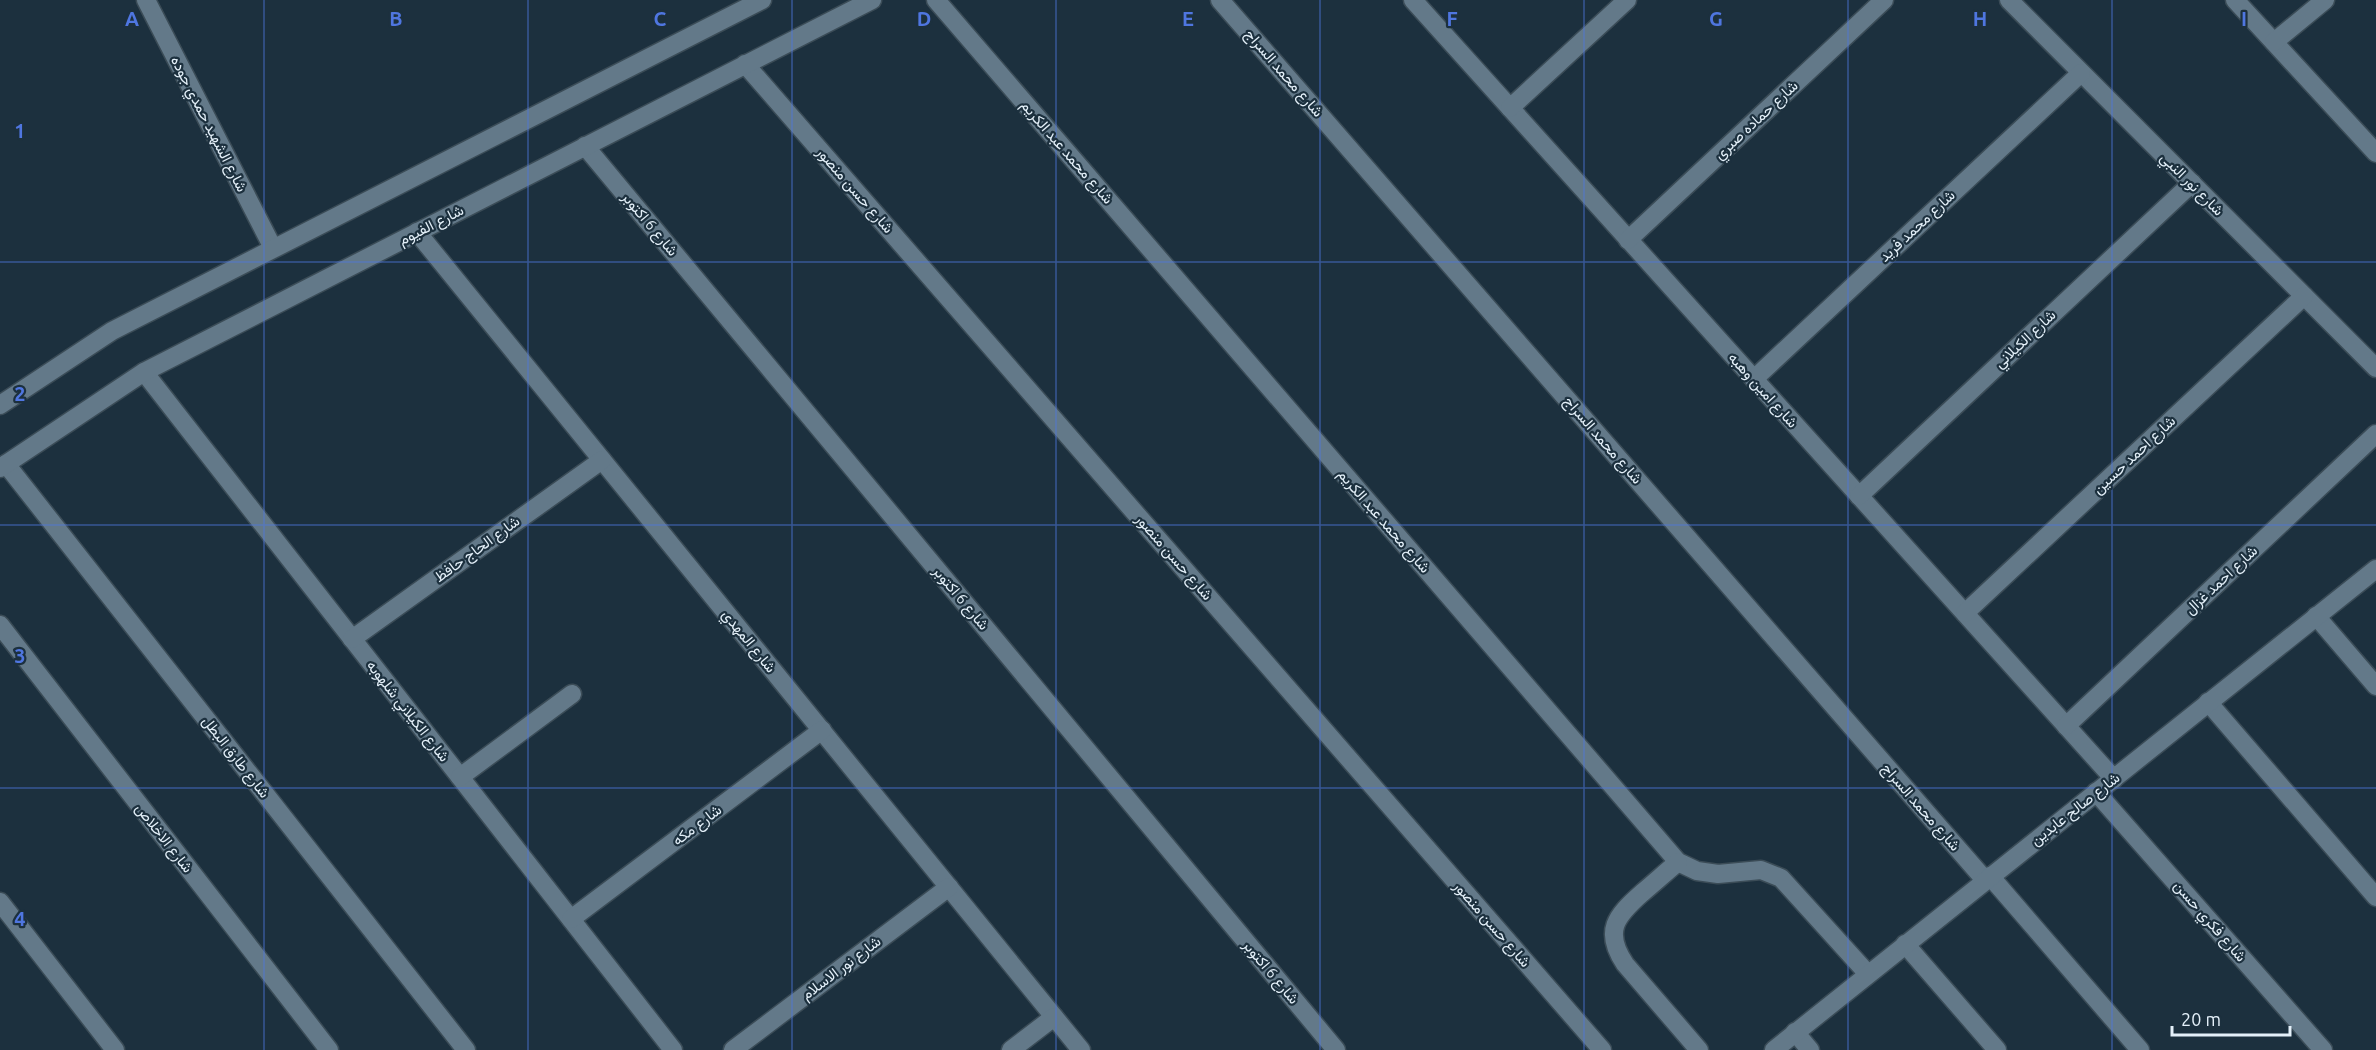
<svg xmlns="http://www.w3.org/2000/svg" width="2376" height="1050" viewBox="0 0 2376 1050" font-family="Ubuntu,Vazirmatn,sans-serif">
	<style>
		.lines { fill: none; stroke-linecap: round; stroke-linejoin: round }
		.street-casing { stroke: #3b4c57; stroke-width: 21 }
		.secondary-casing { stroke: #3b4c57; stroke-width: 21 }
		.street { stroke: #637989; stroke-width: 18 }
		.secondary { stroke: #637989; stroke-width: 18 }
		.grid { fill: none; stroke: #4f76e0; stroke-width: 1.5; stroke-opacity: 0.55 }
		.labels { text-anchor: middle; stroke-width: 4.5; stroke-linejoin: round; paint-order: stroke }
		.street-label { font-size: 15px; fill: #e4f0f9; stroke: #1c303e }
		.grid-label { font-size: 20px; text-anchor: middle; font-weight: bold; fill: #4f76e0; stroke: #1c303e; stroke-width: 4.5; stroke-linejoin: round; paint-order: stroke }
	</style>
	<rect width="100%" height="100%" fill="#1c303e"/>
	<g class="lines">
		<defs>
			<g id="street">
				<path d="M146,0L273,248"/>
				<path d="M936,0L1678,862L1697,871L1718,874L1761,870L1781,878L1868,974"/>
				<path d="M1220,0L1985,880"/>
				<path d="M1413,0L2114,779"/>
				<path d="M2009,0L2376,368"/>
				<path d="M2235,0L2376,153"/>
				<path d="M2274,42L2325,0"/>
				<path d="M745,64L1602,1050"/>
				<path d="M1510,108L1627,0"/>
				<path d="M585,146L1336,1050"/>
				<path d="M417,232L1081,1050"/>
				<path d="M1628,240L1884,0"/>
				<path d="M144,372L673,1050"/>
				<path d="M1754,379L2081,73"/>
				<path d="M6,464L466,1050"/>
				<path d="M1859,496L2192,183"/>
				<path d="M1965,613L2304,296"/>
				<path d="M2316,616L2376,686"/>
				<path d="M0,625L329,1050"/>
				<path d="M352,639L602,460"/>
				<path d="M2208,702L2376,897"/>
				<path d="M2066,726L2376,434"/>
				<path d="M460,777L572,694"/>
				<path d="M2096,792L2323,1050"/>
				<path d="M1678,862C1666,872 1654,883 1642,893C1616,916 1603,931 1625,964L1699,1050"/>
				<path d="M1990,876L2140,1050"/>
				<path d="M0,902L115,1050"/>
				<path d="M571,919L822,730"/>
				<path d="M1905,944L1997,1050"/>
				<path d="M1795,1032L1810,1050"/>
				<path d="M733,1050L949,887"/>
				<path d="M1011,1050L1054,1017"/>
				<path d="M1774,1050L2376,569"/>
			</g>
			<g id="secondary">
				<path d="M0,405L112,331L762,0"/>
				<path d="M0,468L144,372L872,0"/>
			</g>
		</defs>
		<use href="#street" class="street-casing"/>
		<use href="#secondary" class="secondary-casing"/>
		<use href="#street" class="street"/>
		<use href="#secondary" class="secondary"/>
	</g>
	<path class="grid" d="M264,0V1050M528,0V1050M792,0V1050M1056,0V1050M1320,0V1050M1584,0V1050M1848,0V1050M2112,0V1050M0,262H2376M0,525H2376M0,788H2376"/>
	<g class="labels">
		<g class="street-label">
			<text transform="translate(1284 73) rotate(49)" y="5">شارع محمد السراج</text>
			<text transform="translate(1756 120) rotate(-43)" y="5">شارع حماده صبري</text>
			<text transform="translate(209 124) rotate(63)" y="5">شارع الشهيد حمدي جوده</text>
			<text transform="translate(1067 152) rotate(49)" y="5">شارع محمد عبد الكريم</text>
			<text transform="translate(2192 184) rotate(45)" y="5">شارع نور النبي</text>
			<text transform="translate(855 190) rotate(49)" y="5">شارع حسن منصور</text>
			<text transform="translate(650 224) rotate(50)" y="5">شارع 6 اكتوبر</text>
			<text transform="translate(431 225) rotate(-27)" y="5">شارع الفيوم</text>
			<text transform="translate(1917 226) rotate(-43)" y="5">شارع محمد فريد</text>
			<text transform="translate(2025 339) rotate(-43)" y="5">شارع الكيلاني</text>
			<text transform="translate(1763 390) rotate(48)" y="5">شارع امين وهبه</text>
			<text transform="translate(1603 440) rotate(49)" y="5">شارع محمد السراج</text>
			<text transform="translate(2134 455) rotate(-43)" y="5">شارع احمد حسين</text>
			<text transform="translate(1384 521) rotate(49)" y="5">شارع محمد عبد الكريم</text>
			<text transform="translate(477 549) rotate(-36)" y="5">شارع الحاج حافظ</text>
			<text transform="translate(1174 557) rotate(49)" y="5">شارع حسن منصور</text>
			<text transform="translate(2221 580) rotate(-43)" y="5">شارع احمد غزال</text>
			<text transform="translate(961 598) rotate(50)" y="5">شارع 6 اكتوبر</text>
			<text transform="translate(749 641) rotate(51)" y="5">شارع المهدي</text>
			<text transform="translate(408 711) rotate(52)" y="5">شارع الكيلاني شلهوبه</text>
			<text transform="translate(236 757) rotate(52)" y="5">شارع طارق البطل</text>
			<text transform="translate(1921 807) rotate(49)" y="5">شارع محمد السراج</text>
			<text transform="translate(2075 809) rotate(-38)" y="5">شارع صالح عابدين</text>
			<text transform="translate(697 825) rotate(-37)" y="5">شارع مكه</text>
			<text transform="translate(164 838) rotate(52)" y="5">شارع الاخلاص</text>
			<text transform="translate(2210 921) rotate(49)" y="5">شارع فكري حسن</text>
			<text transform="translate(1492 924) rotate(49)" y="5">شارع حسن منصور</text>
			<text transform="translate(841 968) rotate(-37)" y="5">شارع نور الاسلام</text>
			<text transform="translate(1271 972) rotate(50)" y="5">شارع 6 اكتوبر</text>
		</g>
	</g>
	<g class="grid-label">
		<text x="132" y="26">A</text>
		<text x="396" y="26">B</text>
		<text x="660" y="26">C</text>
		<text x="924" y="26">D</text>
		<text x="1188" y="26">E</text>
		<text x="1452" y="26">F</text>
		<text x="1716" y="26">G</text>
		<text x="1980" y="26">H</text>
		<text x="2244" y="26">I</text>
		<text x="20" y="138">1</text>
		<text x="20" y="401">2</text>
		<text x="20" y="663">3</text>
		<text x="20" y="926">4</text>
	</g>
	<path d="M2172 1026v9h118v-9" fill="none" stroke="#e4f0f9" stroke-width="3"/>
	<text x="2181" y="1026" font-size="18" fill="#e4f0f9" stroke="#1c303e" stroke-width="4.5" paint-order="stroke">20 m</text>
</svg>
